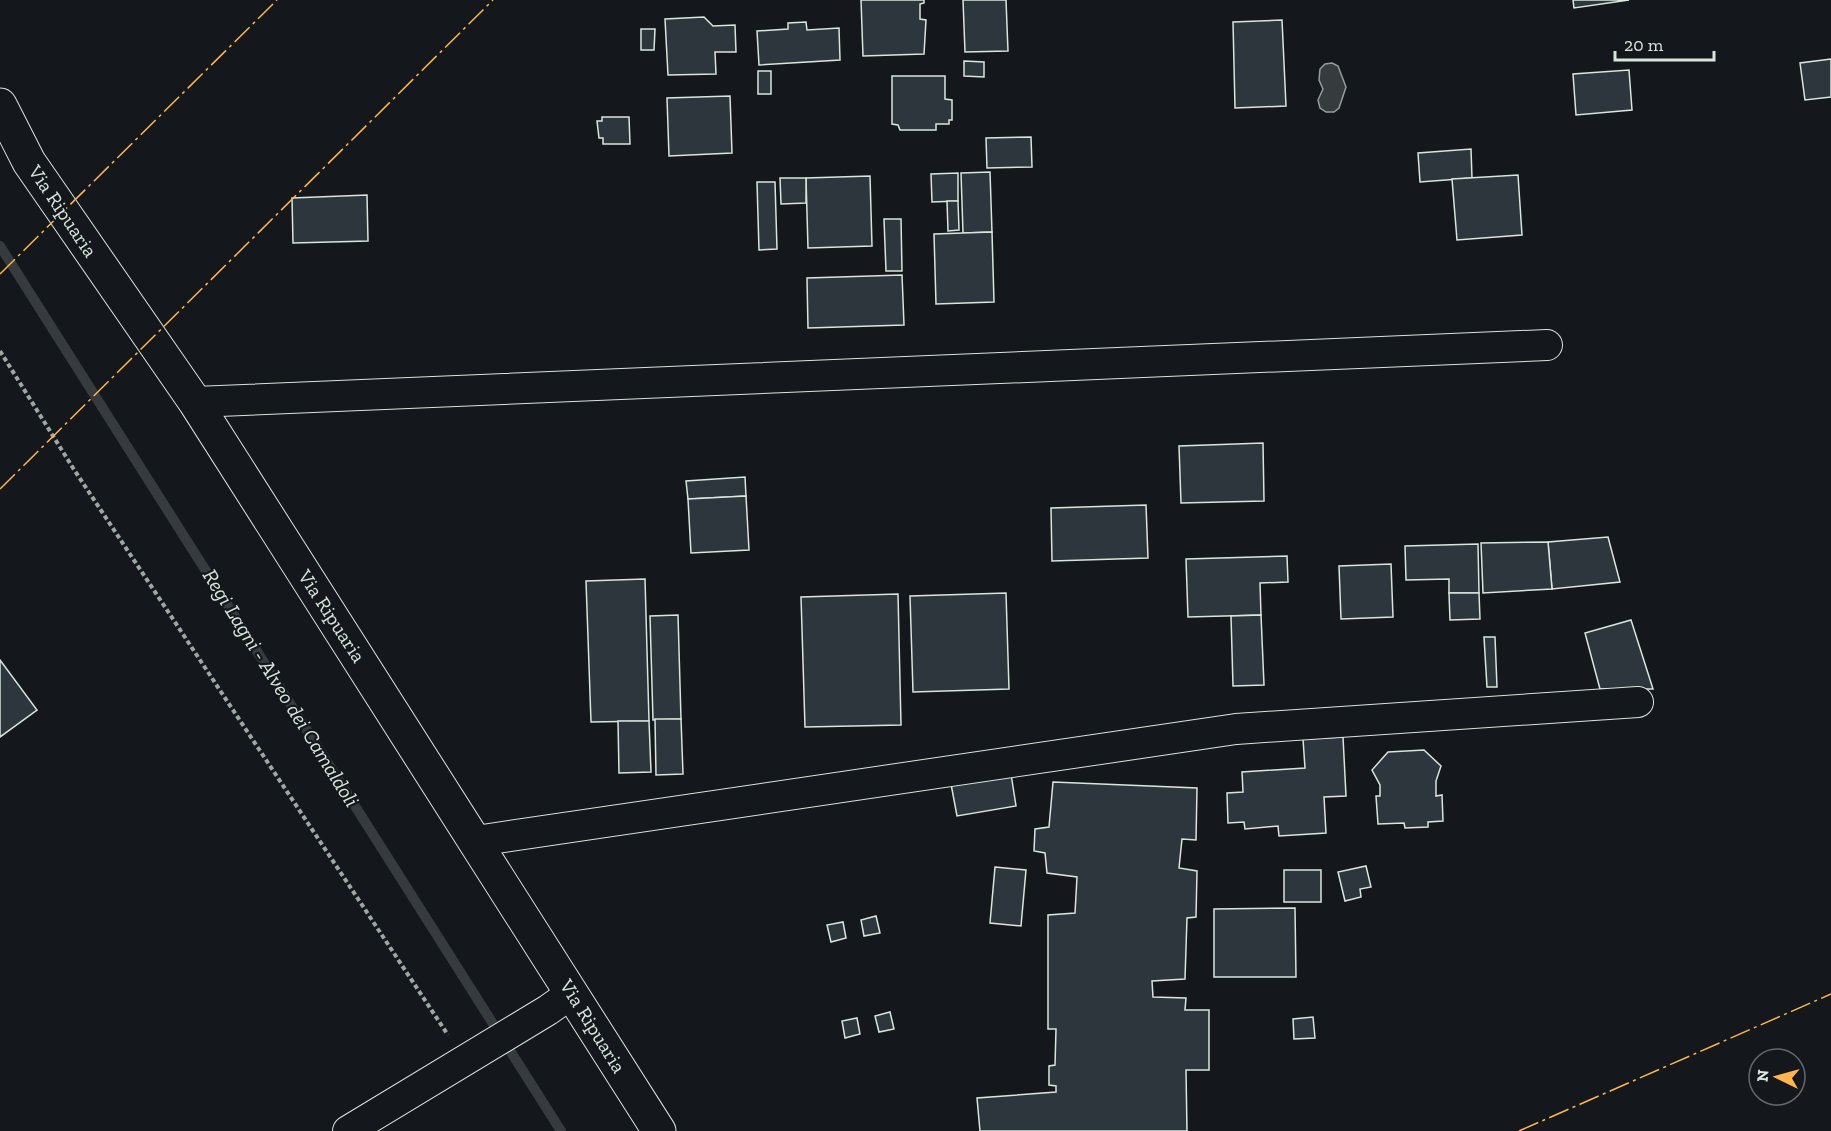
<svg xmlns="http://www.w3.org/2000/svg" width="1831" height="1131" viewBox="0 0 1831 1131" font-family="'Zilla Slab',serif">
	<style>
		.water { fill: #363b3e; stroke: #939e99; stroke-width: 1.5 }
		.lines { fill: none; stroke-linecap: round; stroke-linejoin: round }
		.stream { stroke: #363b3e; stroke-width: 10 }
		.building { fill: #2c363c; stroke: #d8e6dc; stroke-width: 1.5 }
		.minor-casing { stroke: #d8e6dc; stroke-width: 32 }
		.tertiary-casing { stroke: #d8e6dc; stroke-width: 35 }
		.path { stroke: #9da8a2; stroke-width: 4; stroke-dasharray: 4.5 3; stroke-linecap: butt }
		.minor { stroke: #14181c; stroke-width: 30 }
		.tertiary { stroke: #14181c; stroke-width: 33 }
		.power { stroke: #ffb74d; stroke-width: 1.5; stroke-dasharray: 21 4.5 3 4.5; stroke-linecap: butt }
		.labels { text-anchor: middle; stroke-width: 4.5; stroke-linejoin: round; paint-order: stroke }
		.street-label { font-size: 20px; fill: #d8e6dc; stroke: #14181c }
		.water-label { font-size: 21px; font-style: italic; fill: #d8e6dc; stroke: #14181c }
	</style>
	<rect width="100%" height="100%" fill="#14181c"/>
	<path class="water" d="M1332,63L1338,66L1346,87L1339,108L1334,112H1326L1320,108L1318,100L1323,89L1319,80L1320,69L1325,64Z"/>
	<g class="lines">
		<path class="stream" d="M0,246L561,1131"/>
	</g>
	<g class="building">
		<path d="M861,0H924V3L920,4V19L926,20L924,54L863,56Z"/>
		<path d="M963,0H1006L1008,51L965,52Z"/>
		<path d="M1573,0H1629L1574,8Z"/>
		<path d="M704,17L713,26L735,25L736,52H715L716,74L668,75L665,19Z"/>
		<path d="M1282,20L1286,106L1235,108L1233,22Z"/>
		<path d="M806,22L807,30L839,28L840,60L759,65L757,31L788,29V23Z"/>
		<path d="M641,29H655L654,50H641Z"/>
		<path d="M1831,59V97L1805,100L1800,63Z"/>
		<path d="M964,61L984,62V77L964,76Z"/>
		<path d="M1629,70L1632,110L1576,115L1573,74Z"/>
		<rect x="758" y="71" width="13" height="23"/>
		<path d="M892,76H945V99L952,100V120H949V124H936V130H900L898,125L892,124Z"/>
		<path d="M730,96L732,153L669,156L667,98Z"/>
		<path d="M602,117H629L630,144H603V138H599L597,121H602Z"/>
		<path d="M1031,137L1032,167L987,168L986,138Z"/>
		<path d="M1471,149L1472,178L1420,182L1418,153Z"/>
		<path d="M990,172L992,232L963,233L961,173Z"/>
		<path d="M958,173V201L932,202L931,174Z"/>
		<path d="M1518,175L1522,235L1457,240L1452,179Z"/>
		<path d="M870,176L872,246L808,248L806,178Z"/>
		<path d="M780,178H806V203L781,204Z"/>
		<path d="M757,182H775L777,249L759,250Z"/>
		<path d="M367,195L368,241L293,243L292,198Z"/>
		<path d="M947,201H958L959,230L948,231Z"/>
		<path d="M884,219H901L902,271H886Z"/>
		<path d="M992,232L994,302L936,304L934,234Z"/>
		<path d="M902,275L904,325L808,328L807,278Z"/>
		<path d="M1263,443L1264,501L1181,503L1179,446Z"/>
		<path d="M745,477L746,496L688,499L686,481Z"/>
		<path d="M746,496L749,550L691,553L688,499Z"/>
		<path d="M1146,505L1148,558L1052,561L1051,508Z"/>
		<path d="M1608,537L1620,582L1552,589L1548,542Z"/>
		<path d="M1548,542L1552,589L1483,593L1481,543Z"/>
		<path d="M1478,544L1479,593H1449V579L1406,580L1405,546Z"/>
		<path d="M1287,556L1288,582L1260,583L1261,615L1188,617L1186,559Z"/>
		<path d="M1391,564L1393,617L1341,619L1339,566Z"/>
		<path d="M645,579L649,721L591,722L586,581Z"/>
		<path d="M1006,593L1009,689L913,692L910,596Z"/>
		<path d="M1449,593H1479L1480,619L1450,620Z"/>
		<path d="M898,594L901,725L805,727L801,597Z"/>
		<path d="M678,615L681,719L653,720L650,616Z"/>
		<path d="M1261,615L1264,685L1233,686L1231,616Z"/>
		<path d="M1631,620L1653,689H1600L1585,633Z"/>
		<path d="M1484,637H1495L1497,687H1487Z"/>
		<path d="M0,660L37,710L0,737Z"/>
		<path d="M655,719H681L683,774L656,775Z"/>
		<path d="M618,721H649L651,772L619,773Z"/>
		<path d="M1343,737L1346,796L1324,797L1326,833L1279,836L1278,826L1245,829L1244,822L1228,823L1227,793L1243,792L1242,772L1305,768L1303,739Z"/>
		<path d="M1424,750L1441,766L1436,781V796L1442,795L1443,821L1428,822V827L1405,828L1404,823L1378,824L1376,796H1380V785L1372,770L1388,752Z"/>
		<path d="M1011,774L1016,806L957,816L951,784Z"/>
		<path d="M1053,782L1197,788L1196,840L1182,839L1179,868L1197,871L1196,917L1187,918L1185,979L1152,981L1153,997L1186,998L1185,1010H1209V1070H1186L1187,1131H980L977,1098L1056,1092V1086L1049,1085V1066L1055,1065L1056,1029H1048V915L1075,913L1077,877L1047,873L1045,853L1034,851L1035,829L1049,827Z"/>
		<path d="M1366,866L1371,887L1360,889L1361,897L1345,901L1338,872Z"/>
		<path d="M995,867L1026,870L1021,926L990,923Z"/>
		<rect x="1284" y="870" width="37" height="32"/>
		<path d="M1295,908L1296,977H1214V909Z"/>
		<path d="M876,916L880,933L864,936L861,920Z"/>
		<path d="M843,922L846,938L831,942L827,925Z"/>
		<path d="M890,1012L894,1029L879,1032L875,1016Z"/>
		<path d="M1313,1017L1315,1038L1294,1039L1293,1019Z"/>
		<path d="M857,1018L860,1034L845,1038L842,1021Z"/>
	</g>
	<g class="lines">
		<defs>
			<g id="minor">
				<path d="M195,402L1547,345"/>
				<path d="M476,841L1236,729L1638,702"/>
				<path d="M348,1131L548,1010L572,993"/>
			</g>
			<path id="tertiary" d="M0,105L29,162L195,402L659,1131"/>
		</defs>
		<use href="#minor" class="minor-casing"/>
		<use href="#tertiary" class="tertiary-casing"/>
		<path class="path" d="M0,351L73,468L448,1035"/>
		<use href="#minor" class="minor"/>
		<use href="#tertiary" class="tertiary"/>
		<g class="power">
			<path d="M0,274L277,0"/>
			<path d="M0,489L493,0"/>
			<path d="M1519,1131L1831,994"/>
		</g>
	</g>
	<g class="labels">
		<g class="street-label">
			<text transform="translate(63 211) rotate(56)" y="7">Via Ripuaria</text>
			<text transform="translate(332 616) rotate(57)" y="7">Via Ripuaria</text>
			<text transform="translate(593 1026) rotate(58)" y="7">Via Ripuaria</text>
		</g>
		<g class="water-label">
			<text transform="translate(281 688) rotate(58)" y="7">Regi Lagni - Alveo dei Camaldoli</text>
		</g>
	</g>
	<g transform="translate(1777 1077) rotate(275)"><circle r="28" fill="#14181c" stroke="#626a69" stroke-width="1.5"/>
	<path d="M0-4.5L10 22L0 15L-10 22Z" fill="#ffb74d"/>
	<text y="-9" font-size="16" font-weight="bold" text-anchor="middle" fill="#d8e6dc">N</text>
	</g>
	<path d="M1615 51v9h99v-9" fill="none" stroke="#d8e6dc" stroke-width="3"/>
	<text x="1624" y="51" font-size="18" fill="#d8e6dc" stroke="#14181c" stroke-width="4.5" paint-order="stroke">20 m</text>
</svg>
